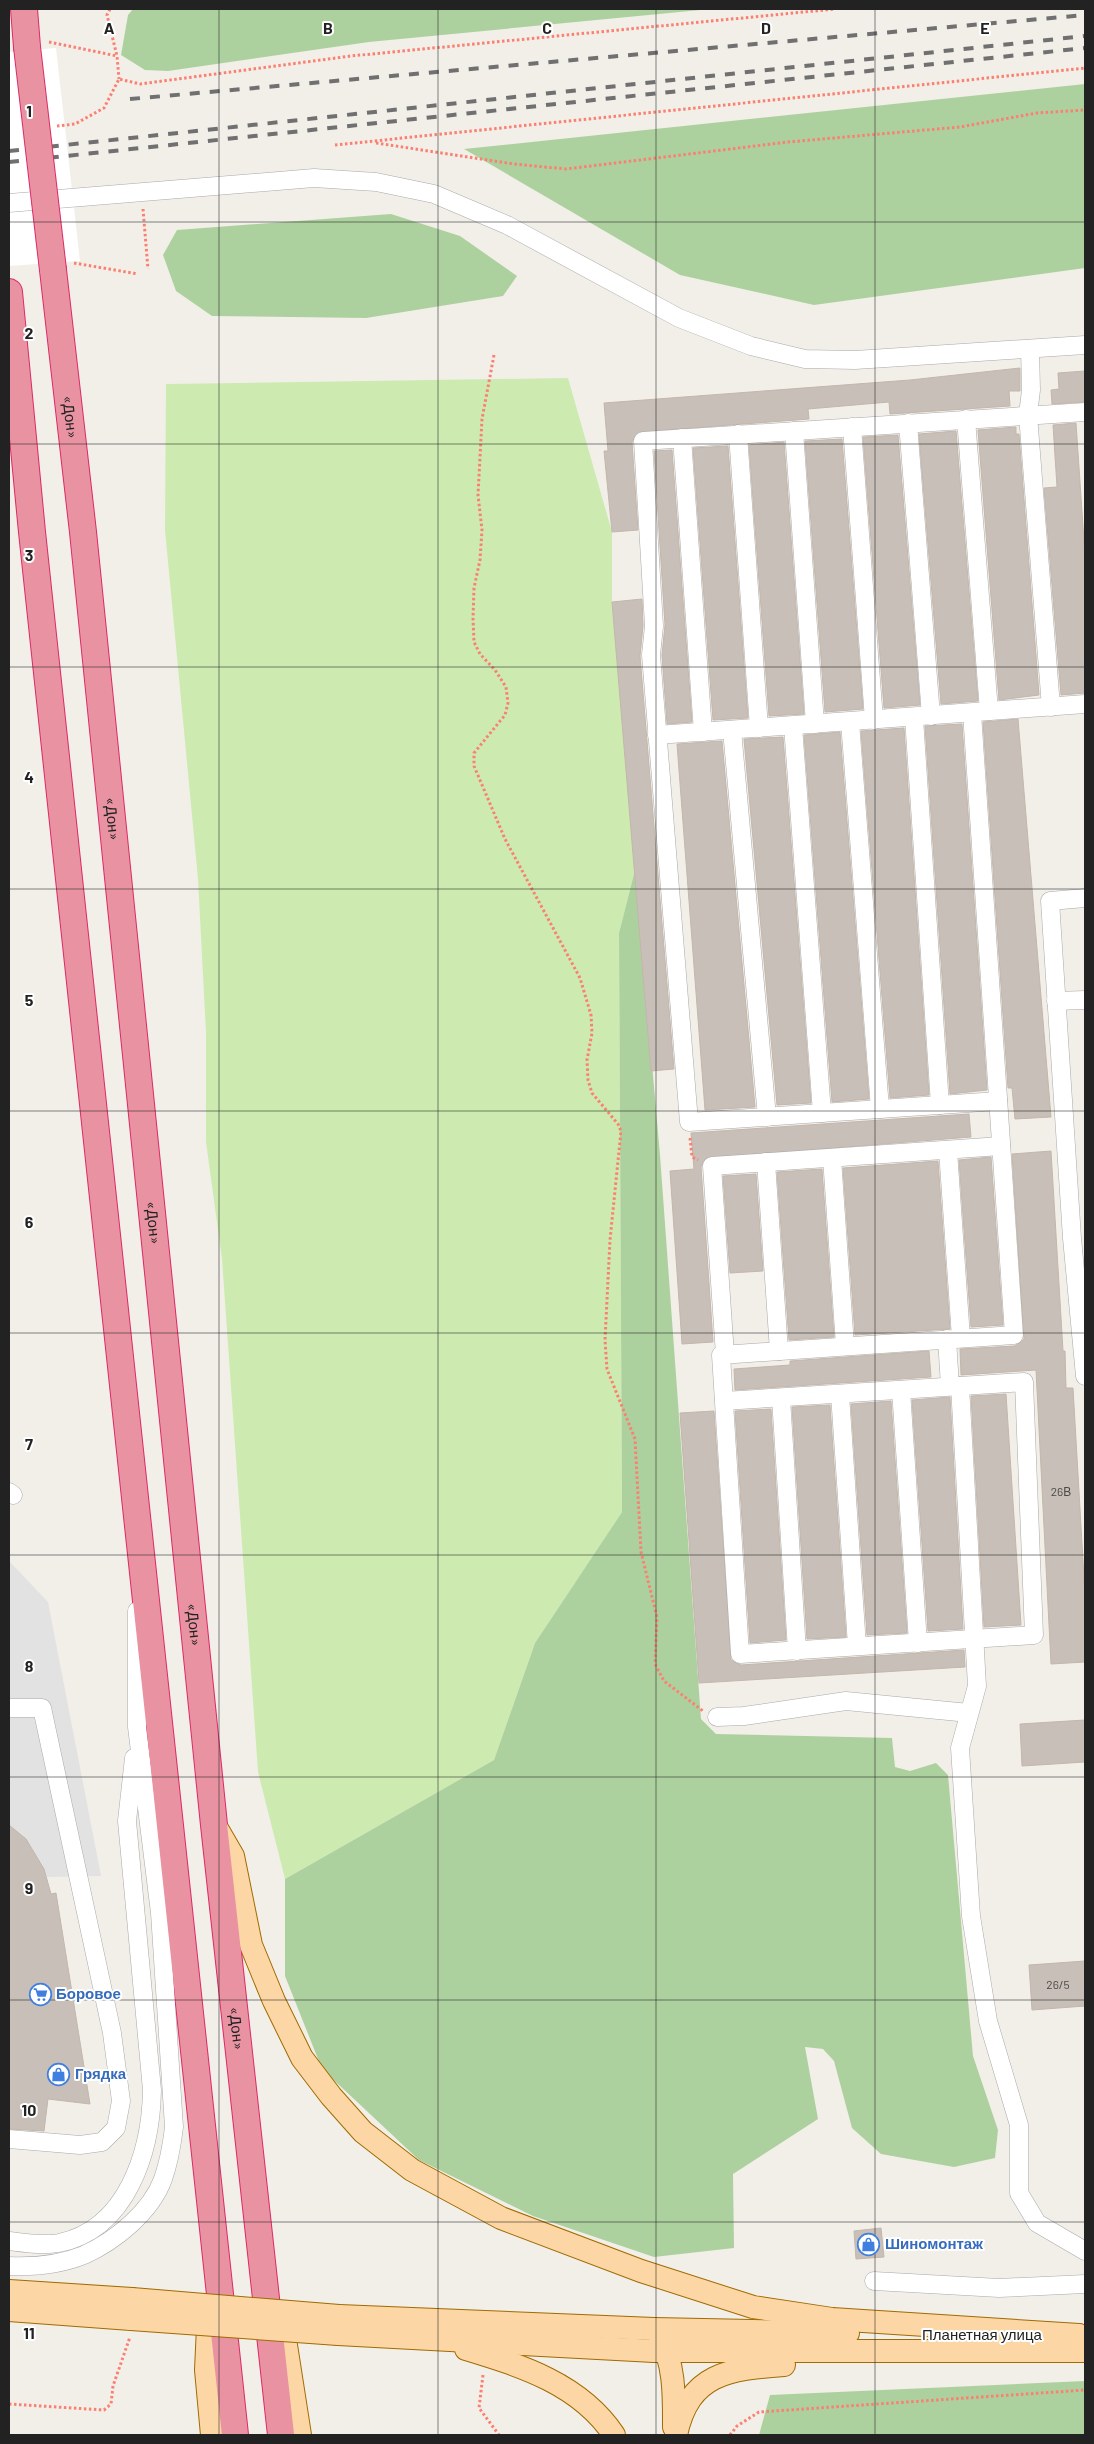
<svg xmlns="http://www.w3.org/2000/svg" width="1094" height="2444" viewBox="0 0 1094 2444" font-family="Barlow,sans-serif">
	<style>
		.grass { fill: #cdebb0 }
		.forest { fill: #add19e }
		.parking { fill: #e2e2e2 }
		.pier { fill: #fff }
		.building { fill: #c7bfb8; stroke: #c4b6ab }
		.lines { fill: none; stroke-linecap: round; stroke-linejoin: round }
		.minor-casing { stroke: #a9a9a9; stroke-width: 19 }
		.major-casing { stroke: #a06b00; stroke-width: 24 }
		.highway-casing { stroke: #dc2a67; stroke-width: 28 }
		.path { stroke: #fa8072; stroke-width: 3; stroke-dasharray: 2.5 2.5; stroke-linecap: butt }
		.minor { stroke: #fff; stroke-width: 18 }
		.major { stroke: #fcd6a4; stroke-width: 22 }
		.highway { stroke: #e892a2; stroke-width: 26 }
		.rail { stroke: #707070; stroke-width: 4; stroke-dasharray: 10 10; stroke-linecap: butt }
		.major-bridge-casing { stroke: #a06b00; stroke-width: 24; stroke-linecap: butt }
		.highway-bridge-casing { stroke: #dc2a67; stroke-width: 28; stroke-linecap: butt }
		.major-bridge { stroke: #fcd6a4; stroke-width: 22 }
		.highway-bridge { stroke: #e892a2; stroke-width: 26 }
		.grid { fill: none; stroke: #222; stroke-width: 1; stroke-opacity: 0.55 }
		.labels { text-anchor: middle; stroke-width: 4; stroke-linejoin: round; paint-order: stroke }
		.number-label { font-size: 12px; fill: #4b4948 }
		.street-label { font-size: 15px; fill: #222; stroke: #fff }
		.shop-label { font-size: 15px; font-weight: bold; fill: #366cbe; stroke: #fff; text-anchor: start }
		.grid-label { font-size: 16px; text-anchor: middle; font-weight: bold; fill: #222; stroke: #fff; stroke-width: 4; stroke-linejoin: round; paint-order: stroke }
	</style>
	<rect width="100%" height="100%" fill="#f2efe9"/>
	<path class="grass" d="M568,378L612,532V602L635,870L619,933L622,1512L535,1643L494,1760L285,1879L258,1772L222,1259L206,1142V1033L198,879L165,530L166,384Z"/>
	<g class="forest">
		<path d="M133,9H711L369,42L168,71L145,70L121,55L128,15Z"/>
		<path d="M1085,84V268L814,305L680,275L464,149Z"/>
		<path d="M391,214L460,236L517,276L503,296L366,318L212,316L176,291L163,255L177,230Z"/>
		<path d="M635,870L660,1155L701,1719L716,1734L892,1738L895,1767L910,1771L936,1763L948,1775L973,2056L998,2130L995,2158L954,2167L881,2154L852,2128L834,2061L823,2049L805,2047L818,2119L733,2174L734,2248L654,2257L533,2216L419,2160L322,2069L285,1976V1879L494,1760L535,1643L622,1512L619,933Z"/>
		<path d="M1085,2381V2435H759L770,2395Z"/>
	</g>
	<path class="parking" d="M9,1561L48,1602L101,1876L47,1877L44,1869L26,1839L9,1825Z"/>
	<path class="pier" d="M56,48L80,261L9,266V52Z"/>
	<g class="building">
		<path d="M1020,368V391H1009L1010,406L890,414L889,402L808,409L809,419L638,432L632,442L638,530L612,532L604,451H608L604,403L910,380Z"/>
		<path d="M1085,371V402L1052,404L1051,390L1059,389L1058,373Z"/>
		<path d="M1076,423L1085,556V693L1061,695L1044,488L1057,487L1053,425Z"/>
		<path d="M1016,427V434H1019L1039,695L999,700L978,430Z"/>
		<path d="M956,431L978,701L941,704L919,434Z"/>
		<path d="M898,435L920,705L884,708L863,437Z"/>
		<path d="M842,439L863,709L825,712L805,441Z"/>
		<path d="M784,442L804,714L769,716L749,445Z"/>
		<path d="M728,446L748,718L713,720L693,448Z"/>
		<path d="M672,450L692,722L667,724L662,655L665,625L654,451Z"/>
		<path d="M642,599L643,626L640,656L674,1069L651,1071L612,602Z"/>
		<path d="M1018,719L1051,1117L1015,1119L1012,1088H1008L983,722Z"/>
		<path d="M962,724L987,1090L950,1094L925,726Z"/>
		<path d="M904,728L929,1095L890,1098L861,731Z"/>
		<path d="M840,732L869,1099L832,1102L804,735Z"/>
		<path d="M783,737L811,1103L777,1105L744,739Z"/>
		<path d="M722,741L755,1107L705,1110L677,744Z"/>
		<path d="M969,1114L971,1137L706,1158L701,1167L713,1342L682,1344L670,1171L694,1169L691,1133Z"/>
		<path d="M1051,1151L1063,1351H1065L1066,1388H1073L1085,1595V1662L1051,1664L1036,1370L961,1375L960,1349L1015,1346L1024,1339L1012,1154Z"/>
		<path d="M991,1157L1003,1325L971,1327L959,1160Z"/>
		<path d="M938,1161L950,1329L855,1335L843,1168Z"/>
		<path d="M822,1169L834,1337L789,1340L777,1172Z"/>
		<path d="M756,1174L763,1271L730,1273L723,1176Z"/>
		<path d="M929,1351L931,1377L735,1390L734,1369L790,1365V1361Z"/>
		<path d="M1006,1394L1021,1625L984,1627L971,1396Z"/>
		<path d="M950,1397L963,1629L928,1631L912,1400Z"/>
		<path d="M891,1401L907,1633L867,1635L851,1404Z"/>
		<path d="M830,1405L846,1637L807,1639L792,1407Z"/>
		<path d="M771,1409L786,1640L750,1643L735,1411Z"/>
		<path d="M714,1411L731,1660L741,1665L964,1650L965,1667L699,1683L680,1413Z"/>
		<path d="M1085,1720V1762L1022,1766L1020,1724Z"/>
		<path d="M9,1825L26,1839L44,1869L51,1894L56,1893L90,2104L48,2099L44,2131L9,2129Z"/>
		<path d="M1085,1961V2006L1032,2010L1029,1965Z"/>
		<path d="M881,2228L884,2257L856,2259L854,2231Z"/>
	</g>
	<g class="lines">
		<defs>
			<g id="minor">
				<path d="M9,203L314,178L376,182L434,194L507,225L679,318L751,346L805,359L855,360L1085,345"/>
				<path d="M1030,349L1031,390L1028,415L1051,707"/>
				<path d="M966,419L989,711"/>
				<path d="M908,423L931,716"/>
				<path d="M852,427L874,720"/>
				<path d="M794,431L815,724"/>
				<path d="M738,434L759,728"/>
				<path d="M682,438L703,732"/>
				<path d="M914,718L940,1105"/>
				<path d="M850,722L880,1109"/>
				<path d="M793,726L822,1113"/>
				<path d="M732,730L767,1117"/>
				<path d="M657,735L1085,704"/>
				<path d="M1085,898L1050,901L1072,1238L1085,1376"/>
				<path d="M1056,1001L1085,1000"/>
				<path d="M998,1101L689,1122L651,655L654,626L643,441L1085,412"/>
				<path d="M948,1150L961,1338"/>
				<path d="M832,1158L845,1346"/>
				<path d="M766,1162L779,1351"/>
				<path d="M947,1339L950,1386"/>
				<path d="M725,1355L712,1166L1001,1146"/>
				<path d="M960,1386L977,1686L960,1748L971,1916L988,2021L1019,2125V2193L1037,2223L1085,2251"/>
				<path d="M901,1390L918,1643"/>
				<path d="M840,1394L857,1646"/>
				<path d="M781,1398L797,1651"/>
				<path d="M724,1401L1024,1382L1034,1635L740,1654L721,1355L1014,1335L972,713"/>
				<path d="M9,1492L13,1495"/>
				<path d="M9,1708H42L112,2033L121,2101L116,2128L102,2142L80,2145L9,2139"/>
				<path d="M717,1717L744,1716L846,1701L969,1713"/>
				<path d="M9,2241C25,2243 42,2246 59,2243C128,2229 151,2150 152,2090L127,1821L134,1758"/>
				<path d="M9,2266C33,2267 62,2264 84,2255C115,2241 151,2212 163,2179C169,2162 172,2144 174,2127L160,1913L137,1727V1611"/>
				<path d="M874,2281L999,2288L1085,2284"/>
			</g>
			<g id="major">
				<path d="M215,1825L233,1856L251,1945L274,2001L302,2058L331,2096L363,2132L412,2170L501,2218L641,2271L753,2307L832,2319L1079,2335"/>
				<path d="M9,2291L132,2299"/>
				<path d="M209,2305L206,2370L212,2435"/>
				<path d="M9,2310L131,2319"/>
				<path d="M281,2313L300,2435"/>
				<path d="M339,2316L654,2329L848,2333"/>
				<path d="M338,2334L654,2351H1085"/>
				<path d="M660,2339C675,2363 674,2398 674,2427"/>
				<path d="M466,2349C522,2366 580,2384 614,2435"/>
				<path d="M676,2435C689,2373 729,2369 784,2365"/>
			</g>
			<g id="highway">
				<path d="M24,9L27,47"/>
				<path id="s1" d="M53,270L83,532L214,1825L281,2435"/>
				<path d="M9,292L32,532L235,2435"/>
			</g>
		</defs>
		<use href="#minor" class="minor-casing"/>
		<use href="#major" class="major-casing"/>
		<use href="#highway" class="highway-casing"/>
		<g class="path">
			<path d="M110,9L107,15L117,56L119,79"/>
			<path d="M49,42L117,56"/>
			<path d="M57,126L75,124L104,108L119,79L140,84L351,56L835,9"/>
			<path d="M376,143L514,164L566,169L788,142L960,127L1037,113L1085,110"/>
			<path d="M335,145L1085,68"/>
			<path d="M143,209L148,269"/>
			<path d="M74,263L138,274"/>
			<path d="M494,355L482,419L478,495L482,530L480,560L474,588L473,618L474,642L480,654L495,670L506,687L508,703L505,715L474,753V766L505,839L580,978L591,1015L592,1033L587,1060L588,1080L592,1093L618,1124L621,1131L610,1240L605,1340L607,1369L635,1439L641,1552L657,1617L655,1664L664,1681L703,1711"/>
			<path d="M690,1138L692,1157L698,1160"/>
			<path d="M483,2375L479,2408L499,2435"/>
			<path d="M9,2404L104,2410L111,2404L113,2386L130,2337"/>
			<path d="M730,2435L737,2426L759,2412L1085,2390"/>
		</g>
		<use href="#minor" class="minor"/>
		<use href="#major" class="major"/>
		<use href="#highway" class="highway"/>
		<g class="rail">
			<path d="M130,99L1085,15"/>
			<path d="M9,151L1085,36"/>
			<path d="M9,162L1085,48"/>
		</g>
		<defs>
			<g id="major-bridge">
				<path d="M132,2299L339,2316"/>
				<path d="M131,2319L338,2334"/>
			</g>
			<path id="highway-bridge" d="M27,47L53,270"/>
		</defs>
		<use href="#major-bridge" class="major-bridge-casing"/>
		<use href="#highway-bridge" class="highway-bridge-casing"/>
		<use href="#major-bridge" class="major-bridge"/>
		<use href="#highway-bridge" class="highway-bridge"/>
	</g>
	<path class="grid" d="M219,9V2435M438,9V2435M656,9V2435M875,9V2435M9,222H1085M9,444H1085M9,667H1085M9,889H1085M9,1111H1085M9,1333H1085M9,1555H1085M9,1777H1085M9,2000H1085M9,2222H1085"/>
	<defs>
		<symbol id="supermarket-ring" viewBox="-11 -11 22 22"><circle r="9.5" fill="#fff" stroke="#3f7fe0" stroke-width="1.5"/><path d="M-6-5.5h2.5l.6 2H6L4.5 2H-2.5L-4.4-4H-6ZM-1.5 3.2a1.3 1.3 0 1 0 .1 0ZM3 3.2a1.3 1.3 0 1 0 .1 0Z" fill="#3f7fe0"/></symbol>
		<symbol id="shop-ring" viewBox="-11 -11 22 22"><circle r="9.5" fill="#fff" stroke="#3f7fe0" stroke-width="1.5"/><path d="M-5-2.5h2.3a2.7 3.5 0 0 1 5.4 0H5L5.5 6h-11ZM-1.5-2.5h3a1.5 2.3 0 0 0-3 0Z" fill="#3f7fe0"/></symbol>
	</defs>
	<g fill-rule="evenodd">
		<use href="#supermarket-ring" x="28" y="1982" width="25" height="25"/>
		<use href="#shop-ring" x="46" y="2062" width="25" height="25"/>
		<use href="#shop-ring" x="856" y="2232" width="25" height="25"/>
	</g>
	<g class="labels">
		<g class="number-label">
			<text x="1061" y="1496">26В</text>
			<text x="1058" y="1989">26/5</text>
		</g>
		<g class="street-label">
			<text dy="5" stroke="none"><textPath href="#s1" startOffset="148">«Дон»</textPath></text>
			<text dy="5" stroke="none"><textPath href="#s1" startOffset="552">«Дон»</textPath></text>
			<text dy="5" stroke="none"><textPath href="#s1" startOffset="958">«Дон»</textPath></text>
			<text dy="5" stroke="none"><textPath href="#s1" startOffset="1362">«Дон»</textPath></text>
			<text dy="5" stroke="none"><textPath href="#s1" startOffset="1768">«Дон»</textPath></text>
			<text x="982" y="2340">Планетная улица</text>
		</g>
		<g class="shop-label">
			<text x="56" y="1999">Боровое</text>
			<text x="75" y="2079">Грядка</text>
			<text x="885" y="2249">Шиномонтаж</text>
		</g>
	</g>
	<g class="grid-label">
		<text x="109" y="34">A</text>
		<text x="328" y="34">B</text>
		<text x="547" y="34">C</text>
		<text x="766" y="34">D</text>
		<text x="985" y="34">E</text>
		<text x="29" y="117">1</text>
		<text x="29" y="339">2</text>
		<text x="29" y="561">3</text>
		<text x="29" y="783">4</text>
		<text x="29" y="1006">5</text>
		<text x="29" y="1228">6</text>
		<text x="29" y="1450">7</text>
		<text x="29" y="1672">8</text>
		<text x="29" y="1894">9</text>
		<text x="29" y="2116">10</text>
		<text x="29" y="2339">11</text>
	</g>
	<rect width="1094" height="2444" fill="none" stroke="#222222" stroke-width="20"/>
</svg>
